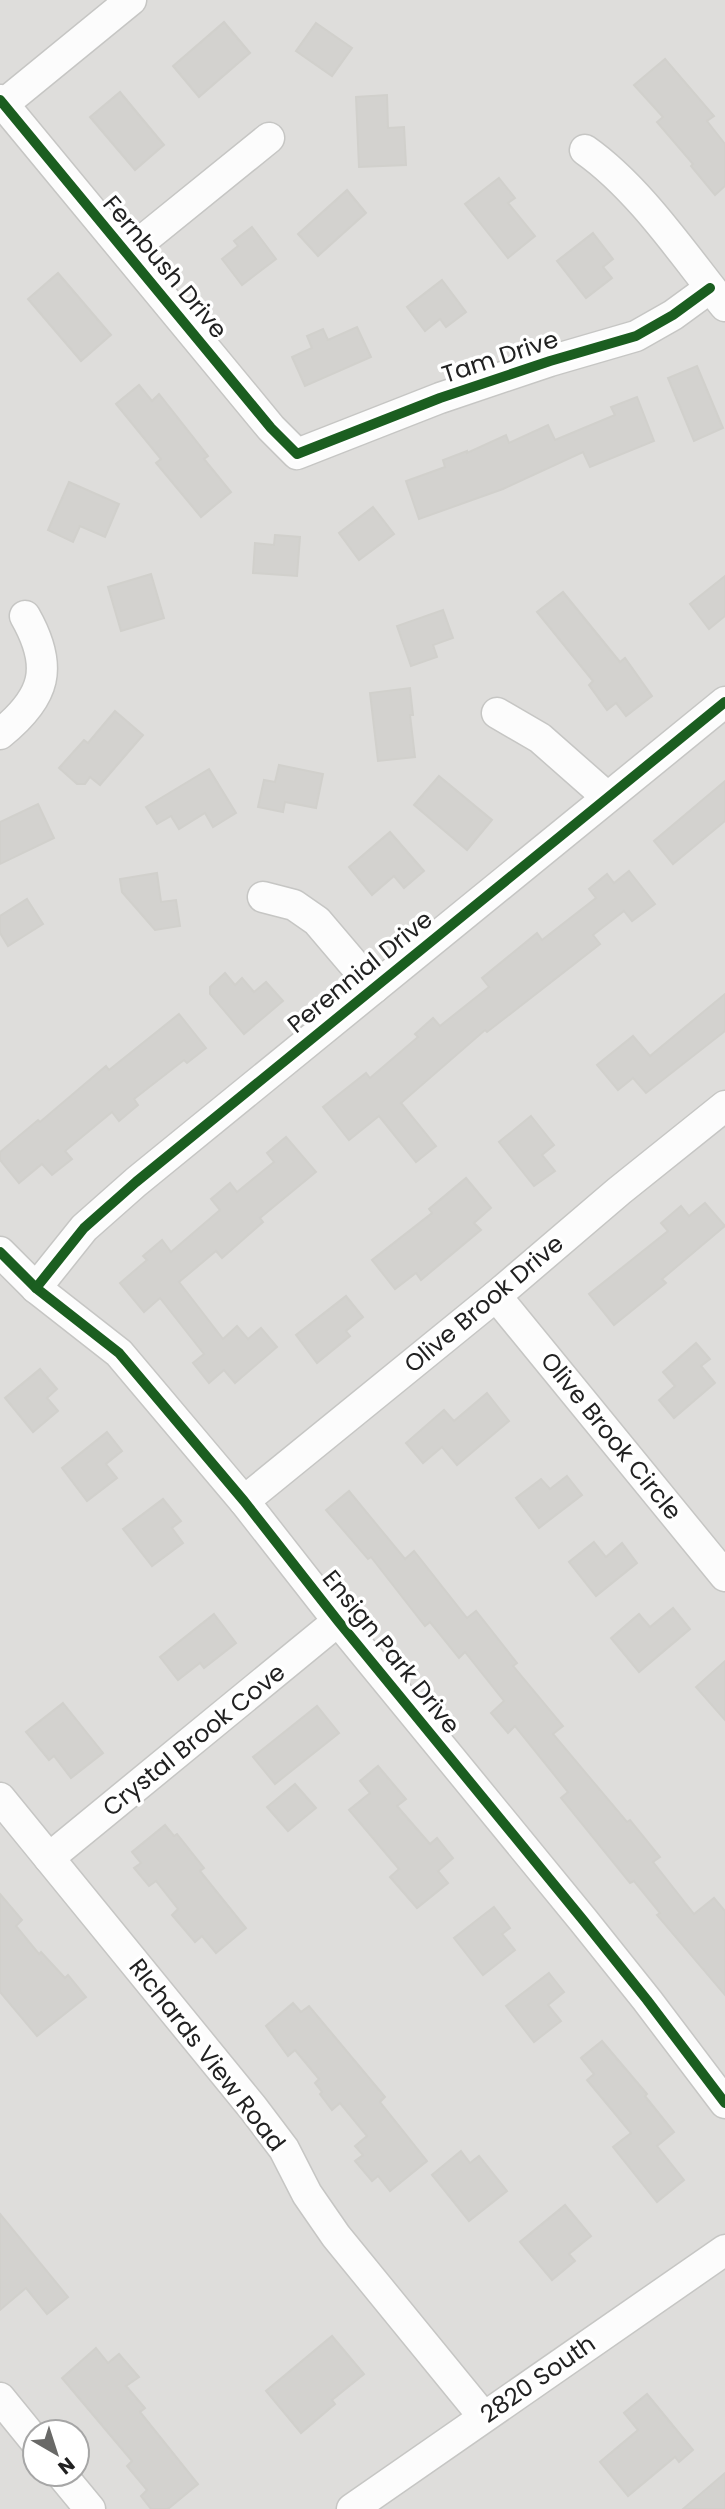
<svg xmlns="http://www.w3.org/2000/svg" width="725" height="2509" viewBox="0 0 725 2509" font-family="Poppins,sans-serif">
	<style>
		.residential { fill: #dedddb; fill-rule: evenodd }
		.building { fill: #d3d2cf; stroke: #d1d0cc; stroke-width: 2 }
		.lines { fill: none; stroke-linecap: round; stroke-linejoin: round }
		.minor-casing { stroke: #c6c6c4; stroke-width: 33 }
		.minor { stroke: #fcfcfc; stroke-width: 30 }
		.cycleway-casing { stroke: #fff; stroke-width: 15 }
		.cycleway { stroke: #1b5e20; stroke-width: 10 }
		.labels { text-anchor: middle; stroke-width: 7; stroke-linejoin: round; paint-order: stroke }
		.street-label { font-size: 24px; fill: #212121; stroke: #fff }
	</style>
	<rect width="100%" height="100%" fill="#eeeeea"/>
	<path class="residential" d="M0,0H725V2509H0ZM35,2432H77V2474H35Z"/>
	<g class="building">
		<path d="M224,22L250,53L199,97L173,66Z"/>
		<path d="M316,23L352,48L332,76L296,51Z"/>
		<path d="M665,59L714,116L707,121L725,144V186L715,195L691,166L693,164L657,122L663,117L634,85Z"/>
		<path d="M120,92L164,145L135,170L90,117Z"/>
		<path d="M387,95L388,128L404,127L406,165L359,167L356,97Z"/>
		<path d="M499,178L515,198L508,203L535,236L508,258L465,204Z"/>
		<path d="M347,190L366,213L318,256L298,234Z"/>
		<path d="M252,227L276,259L242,285L222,259L238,246L234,241Z"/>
		<path d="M593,233L613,259L603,267L612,278L586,298L557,261Z"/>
		<path d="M58,273L111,335L81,361L28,299Z"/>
		<path d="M442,280L466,312L446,327L440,319L425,331L407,307Z"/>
		<path d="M357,327L371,357L305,386L292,357L312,348L307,336L323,329L328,340Z"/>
		<path d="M697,366L723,428L694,441L668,378Z"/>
		<path d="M139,385L152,401L159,394L208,456L204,459L231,492L201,517L156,463L161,459L116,404Z"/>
		<path d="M637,397L654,441L590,467L583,452L503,489L419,519L406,481L445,467L443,460L467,451V453L506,435L509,443L548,425L555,440L615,415L611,407Z"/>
		<path d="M69,482L119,504L105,537L80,526L73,542L48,530Z"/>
		<path d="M373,507L394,534L359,560L339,533Z"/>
		<path d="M275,535L300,537L297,576L253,573L255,543L274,545Z"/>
		<path d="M151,574L164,618L121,631L108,587Z"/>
		<path d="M725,576V616L709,629L690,604Z"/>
		<path d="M563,592L620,662L625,658L652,696L626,716L616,703L607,710L589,685L593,681L537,612Z"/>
		<path d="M443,610L453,638L433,645L437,657L411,666L397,626Z"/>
		<path d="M410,688L413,715H410L415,757L378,761L370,693Z"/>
		<path d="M115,711L143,735L100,785L90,777L85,784H77L59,768L84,740L88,743Z"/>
		<path d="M279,765L323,774L316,808L285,802L283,812L258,807L264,780L275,782Z"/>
		<path d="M209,769L236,813L213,827L205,813L179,829L171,816L157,824L146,807Z"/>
		<path d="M439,776L492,820L467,850L414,805Z"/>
		<path d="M725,781V821L673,864L654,841Z"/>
		<path d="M38,804L54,838L0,864V822Z"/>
		<path d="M390,832L424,871L404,888L394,876L372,895L349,867Z"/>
		<path d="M629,871L655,904L632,921L624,911L593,935L600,944L487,1032L485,1030L401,1103L436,1146L416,1162L379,1116L349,1140L323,1107L366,1073L370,1078L418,1037L415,1034L433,1018L440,1026L489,987L482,978L537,933L542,940L596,898L589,889L607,874L614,883Z"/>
		<path d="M157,873L161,902L176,900L180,926L155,930L122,892L120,879Z"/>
		<path d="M27,899L43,924L8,946L0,933V916Z"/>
		<path d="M225,973L235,985L242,978L254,992L266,982L283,1001L244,1034L210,994V987Z"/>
		<path d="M725,994V1031L646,1093L633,1078L618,1090L597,1065L633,1036L650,1056Z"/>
		<path d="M179,1014L206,1048L187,1063L184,1060L134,1099L138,1105L119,1121L112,1112L65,1151L72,1159L52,1175L42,1164L19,1183L0,1160V1152L38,1120L40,1122L106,1066L109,1070Z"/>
		<path d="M531,1116L554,1145L542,1155L555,1171L534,1186L499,1142Z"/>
		<path d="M286,1137L316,1172L260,1218L263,1222L222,1258L216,1251L179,1282L223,1339L237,1326L248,1339L261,1328L277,1347L235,1383L224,1370L209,1383L193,1363L204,1354L160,1298L144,1312L120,1283L147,1260L143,1256L162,1240L171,1252L220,1210L211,1199L230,1183L237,1192L274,1162L267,1153Z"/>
		<path d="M466,1178L491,1208L474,1223L481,1230L421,1280L416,1273L395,1289L372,1260L432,1213L429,1209Z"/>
		<path d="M705,1203L725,1226L662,1279L666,1283L614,1325L589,1294L668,1231L661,1223L681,1206L689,1216Z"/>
		<path d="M346,1296L363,1317L346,1331L350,1336L317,1363L296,1335Z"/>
		<path d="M696,1343L710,1359L701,1366L715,1383L674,1418L659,1400L675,1386L663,1372Z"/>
		<path d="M40,1369L57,1389L47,1398L58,1411L33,1432L5,1398Z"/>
		<path d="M487,1393L509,1421L457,1465L442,1447L423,1463L406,1443L444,1410L454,1421Z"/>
		<path d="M107,1432L122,1451L106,1464L117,1478L87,1501L62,1468Z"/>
		<path d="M567,1476L582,1495L539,1528L516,1498L541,1479L550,1489Z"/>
		<path d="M349,1491L405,1559L414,1551L467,1618L476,1611L517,1663L513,1666L563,1726L553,1734L627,1822L630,1820L660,1857L653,1862L694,1914L714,1898L725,1911V1995L657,1915L660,1913L634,1881L630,1883L561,1798L568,1792L515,1726L508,1733L491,1713L504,1701L465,1652L459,1658L430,1622L425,1626L371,1557L368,1559L326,1510Z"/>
		<path d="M163,1499L181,1521L172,1528L183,1543L152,1566L123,1529Z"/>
		<path d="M594,1542L606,1557L622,1543L637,1563L596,1596L569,1562Z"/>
		<path d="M673,1608L690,1629L639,1672L611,1638L639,1614L650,1627Z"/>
		<path d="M214,1614L236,1643L204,1668L200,1663L178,1680L160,1657Z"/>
		<path d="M725,1661V1720L696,1687Z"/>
		<path d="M63,1703L103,1753L71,1778L54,1756L49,1760L26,1732Z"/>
		<path d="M317,1706L339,1733L275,1784L253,1757Z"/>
		<path d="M378,1766L406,1799L397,1806L430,1844L437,1838L453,1858L438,1871L448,1883L417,1908L390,1877L399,1869L349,1810L370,1793L360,1781Z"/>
		<path d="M295,1784L316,1808L288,1831L267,1807Z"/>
		<path d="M165,1825L174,1836L177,1834L204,1868L200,1871L246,1928L216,1953L202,1936L195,1942L172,1915L178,1909L156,1881L149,1886L134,1868L141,1863L132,1852Z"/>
		<path d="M0,1894L22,1920L16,1926L39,1954L41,1952L65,1978L68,1975L86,1997L37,2036L0,1992Z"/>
		<path d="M494,1907L510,1928L502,1934L515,1950L483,1975L454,1938Z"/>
		<path d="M549,1973L564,1992L548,2005L561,2021L534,2042L506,2006Z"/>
		<path d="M293,2003L301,2012L309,2006L385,2097L380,2102L427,2161L390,2191L378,2176L372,2181L355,2161L363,2155L355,2146L367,2136L340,2103L332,2110L320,2094L322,2092L315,2083L319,2079L295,2050L288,2056L266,2026Z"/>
		<path d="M602,2041L647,2094L645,2096L674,2132L657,2146L684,2180L657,2202L613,2147L631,2133L587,2080L594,2074L581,2058Z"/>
		<path d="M461,2151L470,2163L479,2156L507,2191L469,2221L432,2175Z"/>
		<path d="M565,2205L591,2236L569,2254L575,2261L552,2280L520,2242Z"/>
		<path d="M0,2214L68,2297L47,2314L26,2288L0,2310Z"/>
		<path d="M332,2336L364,2374L332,2400L335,2404L301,2433L266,2391Z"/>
		<path d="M96,2348L108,2363L119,2354L139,2377L126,2386L145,2408L140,2412L198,2484L168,2509H151L141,2496L147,2490L127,2466L132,2461L62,2378Z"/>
		<path d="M647,2394L693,2450L679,2462L675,2457L628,2496L600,2462L638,2430L624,2413Z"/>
		<path d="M725,2473V2509H683Z"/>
	</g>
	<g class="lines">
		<defs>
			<g id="minor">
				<path d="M0,100L271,428L297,454L440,398L550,361L636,336L673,315L710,288"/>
				<path d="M0,107L131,0"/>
				<path d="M585,150C639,188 683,254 725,306"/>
				<path d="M127,253L269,138"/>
				<path d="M497,713L540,738L607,797"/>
				<path d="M0,734C46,697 54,667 25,616"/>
				<path d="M263,897L294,905L317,921L374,988"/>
				<path d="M0,1252L36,1288L119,1353L244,1501L338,1621L583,1920L647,2000L725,2103"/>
				<path d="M36,1288L84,1228L136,1182L725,702"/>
				<path d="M496,1296L725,1576"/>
				<path d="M244,1501L496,1296L619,1191L725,1106"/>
				<path d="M0,1798L253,2108L284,2149L307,2194L336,2236L483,2416"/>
				<path d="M49,1858L338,1621"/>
				<path d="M0,2398L35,2441"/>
				<path d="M61,2474L90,2509"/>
				<path d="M352,2509L725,2250"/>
			</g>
		</defs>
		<use href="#minor" class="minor-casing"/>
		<use href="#minor" class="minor"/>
		<defs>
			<g id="cycleway">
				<path d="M0,100L271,428L297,454L440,398L550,361L636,336L673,315L710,288"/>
				<path d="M0,1252L36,1288L119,1353L244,1501L338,1621L583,1920L647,2000L725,2103"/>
				<path d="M36,1288L84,1228L136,1182L725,702"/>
			</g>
		</defs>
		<use href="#cycleway" class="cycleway-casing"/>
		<use href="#cycleway" class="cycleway"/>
	</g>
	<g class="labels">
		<g class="street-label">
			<text transform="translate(165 267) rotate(50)" y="8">Fernbush Drive</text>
			<text transform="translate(500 357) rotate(-18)" y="8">Tam Drive</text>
			<text transform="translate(360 972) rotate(-39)" y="8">Perennial Drive</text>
			<text transform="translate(484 1304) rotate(-40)" y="8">Olive Brook Drive</text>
			<text transform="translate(611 1436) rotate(51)" y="8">Olive Brook Circle</text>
			<text transform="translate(391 1652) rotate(51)" y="8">Ensign Park Drive</text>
			<text transform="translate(194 1740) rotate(-39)" y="8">Crystal Brook Cove</text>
			<text transform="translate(207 2055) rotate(52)" y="8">RIchards View Road</text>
			<text transform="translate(538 2379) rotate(-35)" y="8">2820 South</text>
		</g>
	</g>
	<g transform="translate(56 2453) rotate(141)"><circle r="33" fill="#ffffff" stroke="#a6a6a6" stroke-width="2"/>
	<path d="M0-5L12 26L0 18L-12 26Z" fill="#696967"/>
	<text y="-10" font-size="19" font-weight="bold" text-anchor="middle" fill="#212121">N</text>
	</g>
</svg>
